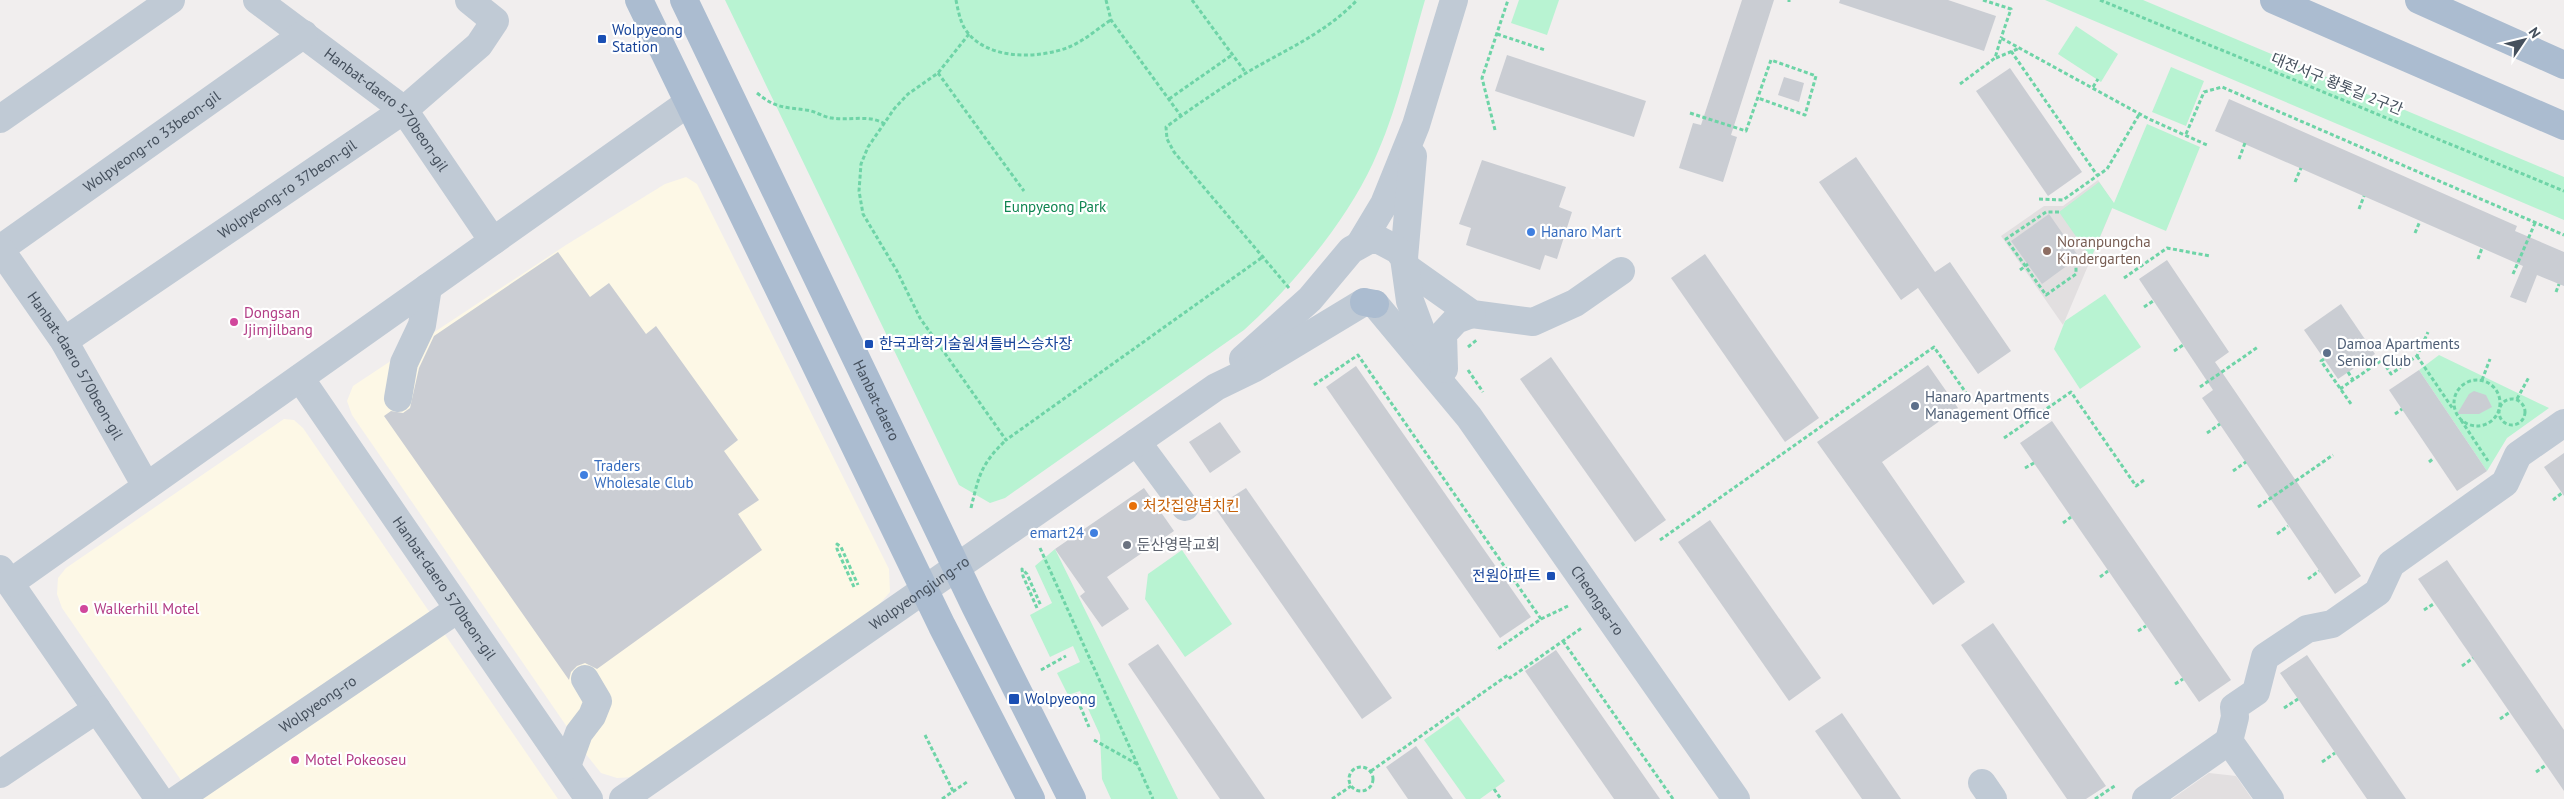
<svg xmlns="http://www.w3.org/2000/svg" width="2564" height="799" viewBox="0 0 2564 799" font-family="'PT Sans','Noto Sans KR',sans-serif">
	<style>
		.commercial { fill: #fdf8e6 }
		.education { fill: #e2dfe0 }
		.green { fill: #b8f3d2 }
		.building { fill: #cacdd3 }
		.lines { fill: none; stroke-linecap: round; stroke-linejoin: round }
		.path { stroke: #6ed4a7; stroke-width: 3; stroke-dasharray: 4 2.5; stroke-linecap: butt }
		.minor { stroke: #c0cad5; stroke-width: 28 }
		.major { stroke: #abbcd0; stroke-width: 28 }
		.transit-dot { fill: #1a4fb4; stroke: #fff; stroke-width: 2 }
		.shop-dot { fill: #3f7fe0; stroke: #fff; stroke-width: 2 }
		.education-dot { fill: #8d6e63; stroke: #fff; stroke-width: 2 }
		.hotel-dot { fill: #d1479c; stroke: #fff; stroke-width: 2 }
		.service-dot { fill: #5c6f8a; stroke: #fff; stroke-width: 2 }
		.food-dot { fill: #e8710a; stroke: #fff; stroke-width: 2 }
		.worship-dot { fill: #6b7280; stroke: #fff; stroke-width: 2 }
		.labels { text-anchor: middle; stroke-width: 4.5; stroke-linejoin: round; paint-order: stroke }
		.transit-label { font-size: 15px; fill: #164399; stroke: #fff; text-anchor: start }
		.street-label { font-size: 15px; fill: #45505d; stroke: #fff }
		.park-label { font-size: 15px; fill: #0f8551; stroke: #fff }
		.shop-label { font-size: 15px; fill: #366cbe; stroke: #fff; text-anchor: start }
		.education-label { font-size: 15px; fill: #785e54; stroke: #fff; text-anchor: start }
		.hotel-label { font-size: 15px; fill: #b23c85; stroke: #fff; text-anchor: start }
		.service-label { font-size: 15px; fill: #4e5e75; stroke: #fff; text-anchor: start }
		.food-label { font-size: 15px; fill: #c56008; stroke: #fff; text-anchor: start }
		.worship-label { font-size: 15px; fill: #5b616d; stroke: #fff; text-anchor: start }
	</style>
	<rect width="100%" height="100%" fill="#f1eeee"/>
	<g class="commercial">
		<path d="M686,177L697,184L889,569L890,592L875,609L634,777L617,778L601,773L585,753L352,415L347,401L353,386L566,245L665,184Z"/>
		<path d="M284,419L294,420L303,428L558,799H194L62,608L57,594L58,578L66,568Z"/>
	</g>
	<g class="education">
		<path d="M2098,180L2114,204L2063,325L2001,236L2044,206H2063Z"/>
		<path d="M2209,773L2236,776L2252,799H2172Z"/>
	</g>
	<g class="green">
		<path d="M725,0H1425C1409,54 1397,112 1373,163C1346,222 1292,286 1244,330L1005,498L990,503L959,485Z"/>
		<path d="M1519,0H1559L1547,35L1511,23Z"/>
		<path d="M2045,0H2143L2557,174L2564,177V220Z"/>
		<path d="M2076,26L2118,54L2101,82L2058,54Z"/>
		<path d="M2171,67L2204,81L2186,126L2152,112Z"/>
		<path d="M2147,124L2200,147L2166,231L2112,208L2091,258L2059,212L2099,182L2114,203Z"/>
		<path d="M2105,294L2141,347L2080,389L2054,349L2065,321Z"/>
		<path d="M2439,355L2549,408L2507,438L2487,471L2419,370Z"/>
		<path d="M1055,549L1178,799H1111L1102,779L1100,735L1080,691L1068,695L1057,673L1080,662L1073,646L1050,657L1030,615L1052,603L1035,566Z"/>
		<path d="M1182,550L1232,624L1185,657L1145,599L1148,574Z"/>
		<path d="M1458,716L1505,781L1480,799H1466L1424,740Z"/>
	</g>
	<g class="building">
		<path d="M1742,0H1774L1731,135L1737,137L1723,182L1679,168L1693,123L1701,125Z"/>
		<path d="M1840,0H1948L1996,16L1984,51L1839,3Z"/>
		<path d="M1507,55L1646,101L1634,137L1495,91Z"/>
		<path d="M2010,68L2082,172L2048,196L1976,91Z"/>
		<path d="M1784,77L1804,83L1799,102L1778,95Z"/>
		<path d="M2229,99L2517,226L2515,231L2564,252V286L2537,275L2526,303L2510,297L2523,266L2215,131Z"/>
		<path d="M1856,157L1935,272L1950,262L2011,351L1978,374L1918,288L1901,300L1819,182Z"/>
		<path d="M1482,160L1566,187L1559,207L1572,212L1557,259L1545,255L1540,270L1466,245L1471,228L1459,224Z"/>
		<path d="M2049,214L2079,257L2042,284L2011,241Z"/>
		<path d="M558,252L590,297L609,283L646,334L656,326L738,440L724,451L759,500L738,514L762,550L597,669L585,663L577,666L571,672L569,680L384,416L391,411L403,413L410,408L419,368L434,336Z"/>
		<path d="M1705,254L1819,418L1785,442L1671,278Z"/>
		<path d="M2167,260L2229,352L2215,362L2361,576L2335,594L2202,398L2213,390L2139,279Z"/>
		<path d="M2341,304L2375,354L2338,379L2304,330Z"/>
		<path d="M1551,357L1666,520L1635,542L1520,379Z"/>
		<path d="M1928,365L1958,408L1882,462L1965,582L1933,605L1817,442Z"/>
		<path d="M1356,366L1531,617L1500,638L1326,387Z"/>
		<path d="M2419,370L2487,471L2457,491L2389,390Z"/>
		<path d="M2474,391L2486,395L2492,407L2479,414H2457L2469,394Z"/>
		<path d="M2052,421L2231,680L2199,702L2020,443Z"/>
		<path d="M1220,422L1241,452L1210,473L1189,442Z"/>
		<path d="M2564,453V496L2544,467Z"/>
		<path d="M1144,488L1174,531L1107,577L1129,609L1102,627L1080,596L1085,592L1055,549Z"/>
		<path d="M1246,488L1392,698L1362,719L1215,508Z"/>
		<path d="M1710,520L1821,678L1789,701L1678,542Z"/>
		<path d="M2447,560L2564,730V791L2418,579Z"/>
		<path d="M1993,623L2106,786L2086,799H2067L1961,645Z"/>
		<path d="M1158,644L1265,799H1220L1128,664Z"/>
		<path d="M1556,650L1660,799H1614L1525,671Z"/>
		<path d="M2307,655L2406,799H2367L2298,699L2280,673Z"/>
		<path d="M1842,713L1901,799H1862L1815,731Z"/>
		<path d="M1416,746L1453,799H1408L1386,767Z"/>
	</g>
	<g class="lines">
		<g class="path">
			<path d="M956,0C958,10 960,21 965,29C986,61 1039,59 1069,47C1084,41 1097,29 1111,20"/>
			<path d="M1106,0L1111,20L1181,116"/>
			<path d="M1192,0L1246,73"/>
			<path d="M1789,0V2"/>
			<path d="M1983,0L2011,9L2001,38"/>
			<path d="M2100,0L2564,191"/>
			<path d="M969,34L938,73L908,94L894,109L868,147L861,164L859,191L863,214L897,271L920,318L1006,440L1264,256"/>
			<path d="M1497,34L1545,50"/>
			<path d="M2011,51L2097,175"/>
			<path d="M1996,58L2020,48"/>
			<path d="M938,73L1024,191"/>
			<path d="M1960,84L1995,58L2001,38L2149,119L2207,145"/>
			<path d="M2093,87L2098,79"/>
			<path d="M757,93C775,108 784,107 806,110C815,111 823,117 832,118C849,121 869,114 885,124"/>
			<path d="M1169,99L1232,55"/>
			<path d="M1690,113L1746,131L1771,60L1816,76L1805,115L1758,98"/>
			<path d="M1495,130L1482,78L1508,0"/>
			<path d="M2186,134L2204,92L2222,87L2564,235"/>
			<path d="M2239,159L2245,143"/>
			<path d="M2295,182L2301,168"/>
			<path d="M2039,199L2063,200L2107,169L2140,113"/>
			<path d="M2359,209L2364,196"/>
			<path d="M2059,212H2046L2006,239L2046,295L2076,274V262L2088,253"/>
			<path d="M2415,233L2420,221"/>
			<path d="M2478,259L2482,248"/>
			<path d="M2020,270L2028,264"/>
			<path d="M2513,274L2535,223"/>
			<path d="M2124,278L2167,248L2210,256"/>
			<path d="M1289,288L1174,152L1167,139L1166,127C1192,108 1218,90 1246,73C1283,51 1326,33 1357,0"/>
			<path d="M2556,292L2559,284"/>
			<path d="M2144,307L2153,301"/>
			<path d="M1468,347L1478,339"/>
			<path d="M2174,351L2183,345"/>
			<path d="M2417,356L2453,409"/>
			<path d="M2324,359L2321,361L2351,404"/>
			<path d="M1468,370L1483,392"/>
			<path d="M2348,372L2353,380"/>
			<path d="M2482,380L2490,359"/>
			<circle cx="2477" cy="403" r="23"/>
			<path d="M1314,385L1358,355L1541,619L1496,650"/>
			<path d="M2200,387L2258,347"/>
			<path d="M2340,389L2382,360L2391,374L2417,356L2428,332"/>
			<circle cx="2512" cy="412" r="13"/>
			<path d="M2517,399L2529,377"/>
			<path d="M2395,414L2402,409"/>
			<path d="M2461,420L2488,461"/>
			<path d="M2207,433L2220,424"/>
			<path d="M2004,438L2071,392L2136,486L2144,480"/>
			<path d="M2429,462L2434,458"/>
			<path d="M2025,468L2034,463"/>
			<path d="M2233,471L2246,462"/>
			<path d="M2553,500L2562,493"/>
			<path d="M2258,507L2333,455"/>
			<path d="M971,508C979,475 981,464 1006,440"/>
			<path d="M2063,523L2071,517"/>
			<path d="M2277,534L2288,526"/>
			<path d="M1660,540L1934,347L1971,400"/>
			<path d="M1040,548L1153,799"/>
			<path d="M2100,577L2108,571"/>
			<path d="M2308,579L2319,571"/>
			<path d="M854,587L837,549V544L841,547L858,585"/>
			<path d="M1037,608L1023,576L1022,569L1027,574L1041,606"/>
			<path d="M2424,610L2435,603"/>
			<path d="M1541,619L1568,606"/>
			<path d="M2138,631L2146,626"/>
			<path d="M1563,641L1673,799"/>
			<path d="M2462,666L2473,658"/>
			<path d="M1041,670L1066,656"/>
			<path d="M2175,684L2183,679"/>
			<path d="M1075,694L1089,727"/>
			<path d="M2284,708L2298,699"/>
			<path d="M2500,719L2510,712"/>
			<path d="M925,735L953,791"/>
			<path d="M1094,740L1137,764"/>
			<path d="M2322,762L2335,753"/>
			<circle cx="1361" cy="779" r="12"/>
			<path d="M1371,771L1508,675L1510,678L1583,627"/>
			<path d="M2536,772L2546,765"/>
			<path d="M1494,789L1501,799"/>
			<path d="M942,799L967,782"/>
			<path d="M1332,799L1351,786"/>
			<path d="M2095,799L2116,785"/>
		</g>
		<g class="minor">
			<path id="s1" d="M257,0L404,110L493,241"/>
			<path d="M0,119L171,0"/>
			<path d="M1360,244L1384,204L1416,125L1454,0"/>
			<path id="s2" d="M0,249L304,34"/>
			<path id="s3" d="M0,249L64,341L146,486"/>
			<path d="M1404,258L1413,156"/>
			<path d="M1407,268L1472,314L1533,322L1575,303L1621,271"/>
			<path id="s4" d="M1375,304L1469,417L1736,799"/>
			<path id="s5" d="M64,341L404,110L479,45L495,21L469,0"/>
			<path d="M1243,359L1310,299L1351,250L1369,240H1379L1398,250L1404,258L1410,301L1422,333L1439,361"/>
			<path d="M1444,369L1443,334L1456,320L1472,314"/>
			<path id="s6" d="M300,378L589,799"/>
			<path d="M398,398L404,363L422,325L428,287"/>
			<path d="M1137,442L1185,507"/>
			<path d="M0,569L159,799"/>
			<path d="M10,583L688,103"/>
			<path d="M2229,741L2235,717L2234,707L2256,692L2265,657L2307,629L2332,624L2378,592L2391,564L2505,483L2518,455L2564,423"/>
			<path d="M567,766L579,733L592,716L598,701L585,679"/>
			<path d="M0,774L97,709"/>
			<path d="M1982,783L1993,799"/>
			<path id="s7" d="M178,799L458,609"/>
			<path id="s8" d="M623,799L1216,387L1253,369L1364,302"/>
			<path d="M2146,799L2229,741L2270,799"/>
		</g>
		<g class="major">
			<path d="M639,0L942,626L1031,799"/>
			<path id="s9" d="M684,0L975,606L1072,799"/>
			<path d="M2274,0L2564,126"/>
			<path d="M2419,0L2564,65"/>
			<path d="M1364,302L1375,304"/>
		</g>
	</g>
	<g class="transit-dot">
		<rect x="597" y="34" width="10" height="10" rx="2.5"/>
		<rect x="864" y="339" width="10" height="10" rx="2.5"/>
		<rect x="1546" y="571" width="10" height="10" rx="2.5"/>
		<rect x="1008" y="693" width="12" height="12" rx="2.5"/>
	</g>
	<g class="shop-dot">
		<circle cx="1531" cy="232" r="5"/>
		<circle cx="584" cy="475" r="5"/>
		<circle cx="1094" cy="533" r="5"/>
	</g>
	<circle class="education-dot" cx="2047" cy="251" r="5"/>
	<g class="hotel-dot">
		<circle cx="234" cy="322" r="5"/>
		<circle cx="84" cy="609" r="5"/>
		<circle cx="295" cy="760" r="5"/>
	</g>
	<g class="service-dot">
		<circle cx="2327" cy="353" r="5"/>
		<circle cx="1915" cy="406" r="5"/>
	</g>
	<circle class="food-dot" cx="1133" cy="506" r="5"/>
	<circle class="worship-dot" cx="1127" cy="545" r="5"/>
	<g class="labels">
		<g class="transit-label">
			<text x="612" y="35">Wolpyeong<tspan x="612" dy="17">Station</tspan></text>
			<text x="879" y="349">한국과학기술원셔틀버스승차장</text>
			<text x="1541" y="581" text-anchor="end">전원아파트</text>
			<text x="1025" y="704">Wolpyeong</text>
		</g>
		<g class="street-label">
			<text transform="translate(2337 84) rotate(22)" y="5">대전서구 황톳길 2구간</text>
			<text dy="5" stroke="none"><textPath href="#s1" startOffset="171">Hanbat-daero 570beon-gil</textPath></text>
			<text dy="5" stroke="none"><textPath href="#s2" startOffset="186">Wolpyeong-ro 33beon-gil</textPath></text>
			<text dy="5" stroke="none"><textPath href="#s5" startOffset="270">Wolpyeong-ro 37beon-gil</textPath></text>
			<text dy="5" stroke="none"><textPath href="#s3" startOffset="139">Hanbat-daero 570beon-gil</textPath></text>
			<text dy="5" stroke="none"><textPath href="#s9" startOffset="444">Hanbat-daero</textPath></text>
			<text dy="5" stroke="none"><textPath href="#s6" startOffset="255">Hanbat-daero 570beon-gil</textPath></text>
			<text dy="5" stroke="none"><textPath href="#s8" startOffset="361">Wolpyeongjung-ro</textPath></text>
			<text dy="5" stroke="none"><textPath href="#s4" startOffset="371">Cheongsa-ro</textPath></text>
			<text dy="5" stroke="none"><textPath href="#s7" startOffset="169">Wolpyeong-ro</textPath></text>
		</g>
		<g class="park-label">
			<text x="1055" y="212">Eunpyeong Park</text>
		</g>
		<g class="shop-label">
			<text x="1541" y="237">Hanaro Mart</text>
			<text x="594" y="471">Traders<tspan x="594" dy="17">Wholesale Club</tspan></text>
			<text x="1084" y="538" text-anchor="end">emart24</text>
		</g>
		<g class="education-label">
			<text x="2057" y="247">Noranpungcha<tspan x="2057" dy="17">Kindergarten</tspan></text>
		</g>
		<g class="hotel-label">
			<text x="244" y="318">Dongsan<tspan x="244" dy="17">Jjimjilbang</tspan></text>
			<text x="94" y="614">Walkerhill Motel</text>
			<text x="305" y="765">Motel Pokeoseu</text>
		</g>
		<g class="service-label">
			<text x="2337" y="349">Damoa Apartments<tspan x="2337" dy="17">Senior Club</tspan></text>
			<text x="1925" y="402">Hanaro Apartments<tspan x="1925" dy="17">Management Office</tspan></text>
		</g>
		<g class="food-label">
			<text x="1143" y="511">처갓집양념치킨</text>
		</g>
		<g class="worship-label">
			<text x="1137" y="550">둔산영락교회</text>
		</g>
	</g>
	<g transform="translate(2524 40) rotate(55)" stroke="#ffffff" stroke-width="4" paint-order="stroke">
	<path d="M0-4L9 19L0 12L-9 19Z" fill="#45505d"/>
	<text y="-8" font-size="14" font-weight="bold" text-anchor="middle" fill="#45505d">N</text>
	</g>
</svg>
